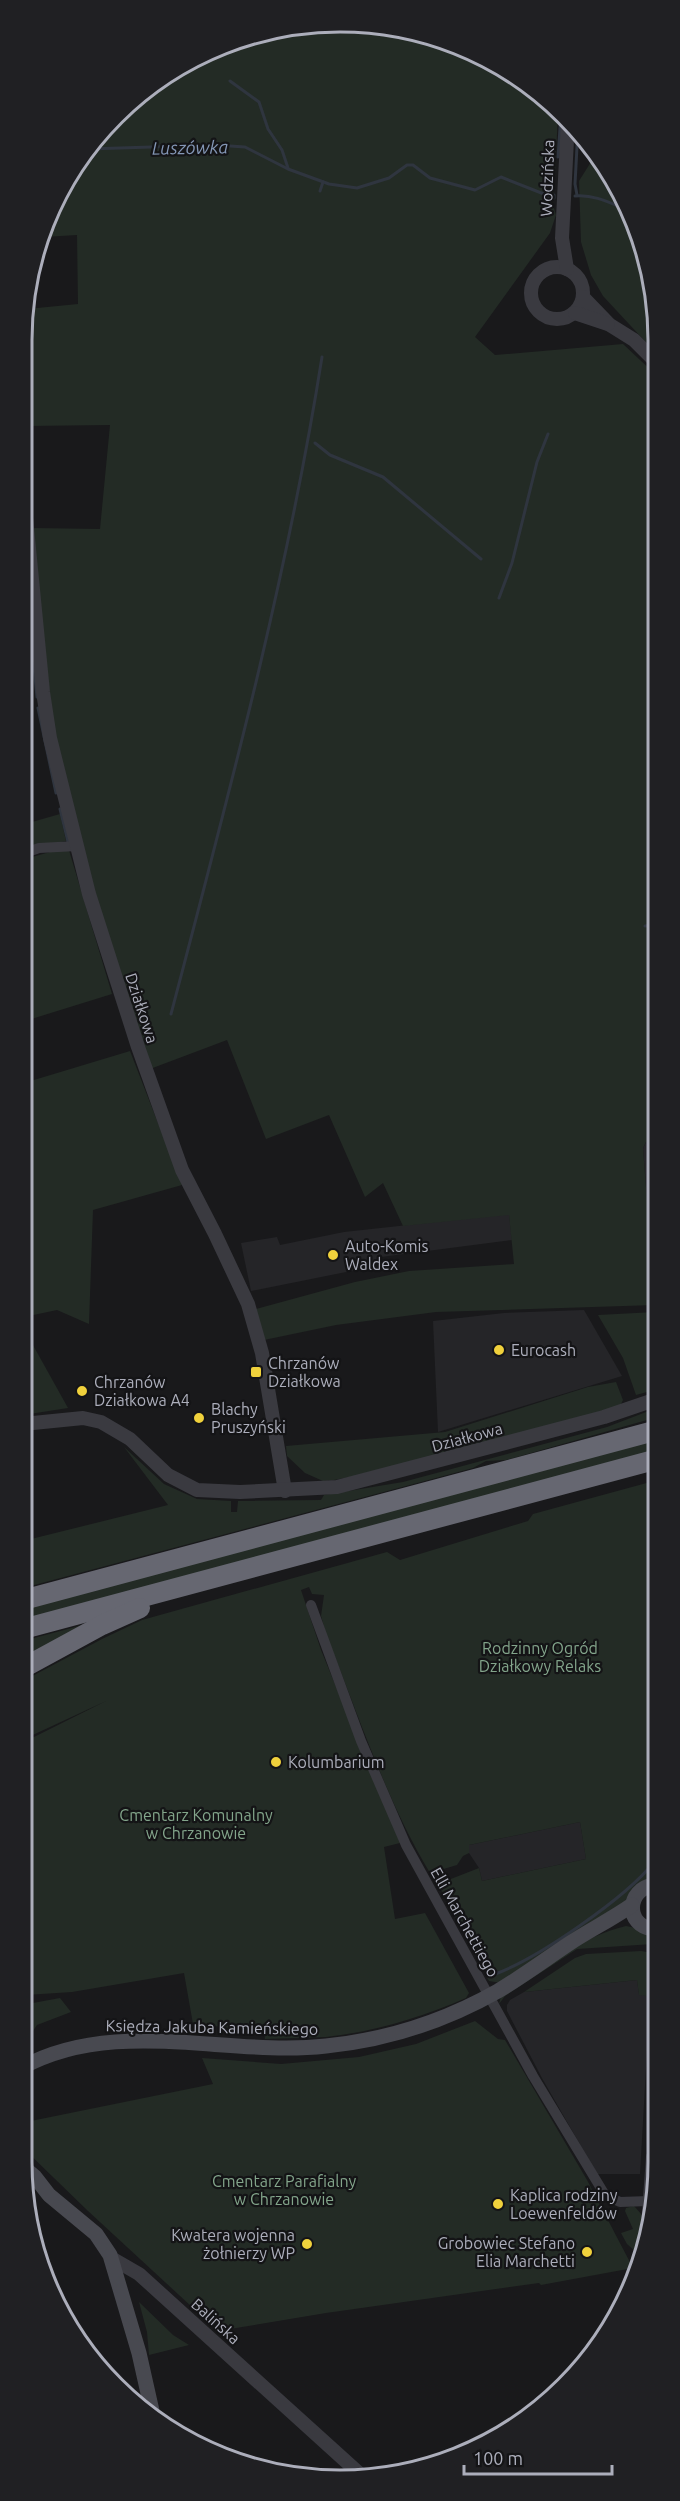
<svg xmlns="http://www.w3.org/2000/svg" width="680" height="2501" viewBox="0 0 680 2501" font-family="Ubuntu,sans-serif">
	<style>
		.built { fill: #252528 }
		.green { fill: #232b25 }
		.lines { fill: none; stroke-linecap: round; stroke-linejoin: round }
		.stream { stroke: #2f353f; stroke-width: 3 }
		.minor { stroke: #3a3a40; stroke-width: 10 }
		.tertiary { stroke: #3a3a40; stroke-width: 14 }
		.secondary { stroke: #484950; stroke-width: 15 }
		.motorway { stroke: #666771; stroke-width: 20 }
		.poi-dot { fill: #f0d13c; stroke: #141416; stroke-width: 2 }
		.labels { text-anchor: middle; stroke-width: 4.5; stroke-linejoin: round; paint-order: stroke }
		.street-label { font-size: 16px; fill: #acaebb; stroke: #141416 }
		.poi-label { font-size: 16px; fill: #acaebb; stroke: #141416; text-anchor: start }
		.park-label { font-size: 16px; fill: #83a58b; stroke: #141416 }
		.water-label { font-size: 18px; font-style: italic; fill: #8396b5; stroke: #141416 }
		.rim { fill: none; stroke: #acaebb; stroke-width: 3 }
	</style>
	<rect width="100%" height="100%" fill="#19191b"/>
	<g class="built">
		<path d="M655,1141V1258L651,1252L643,1148L646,1142Z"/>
		<path d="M509,1214L512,1240L381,1257V1265L251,1291L241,1243L277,1237L280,1245L344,1232Z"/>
		<path d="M584,1310L622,1376L438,1432L433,1321L504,1313Z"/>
		<path d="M580,1822L586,1859L482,1881L479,1868L469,1853V1845Z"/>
		<path d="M637,1980L639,1994L653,1997V2014L647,2051L640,2174H597L543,2080L507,2011V2005L510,2000L524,1992Z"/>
	</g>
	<g class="green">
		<path d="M277,27H402L499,64L558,112L555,178L552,202L556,215L550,233L475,337L495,355L623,344L656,375L655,1141L646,1142L643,1148L651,1252L655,1258V1305L436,1312L336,1325L264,1340L256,1309L355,1282L409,1271L514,1264L509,1215L403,1226L383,1183L365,1197L329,1115L266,1139L227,1040L150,1069L97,899L54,735L32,528L100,529L110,425L27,426V309L78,304L77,235L44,237L75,163L162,75Z"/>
		<path d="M596,154L626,199L656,299V353L603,296L591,275L581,242L579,181Z"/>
		<path d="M60,814L66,841L25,850V824Z"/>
		<path d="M68,847L112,994L25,1021V859Z"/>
		<path d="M130,1051L182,1185L93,1210L89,1324L57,1310L24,1317V1083Z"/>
		<path d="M655,1312L654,1390L636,1395L623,1358L598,1315Z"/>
		<path d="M24,1329L68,1408L23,1415Z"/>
		<path d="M616,1382L623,1400L620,1406L392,1469L334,1480L323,1481L305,1473L287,1456L286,1446L445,1432L588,1387Z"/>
		<path d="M654,1409V1418L506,1460L486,1461L473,1468L421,1482L23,1588V1541L168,1505L124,1447L164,1484L197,1499L231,1501V1512H237L238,1501L321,1500L324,1495L403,1482L607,1427Z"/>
		<path d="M654,1435V1455L23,1623V1604Z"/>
		<path d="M654,1481V1877L636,1887L627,1902L501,1983L489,1981L438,1884L479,1868L482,1881L586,1859L580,1822L469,1845V1853L463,1856L457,1865L430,1873C386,1800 359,1716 327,1637L321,1616L324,1595L312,1594L309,1587L301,1590L321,1650L400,1843L384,1847L395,1919L425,1913L469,1993L466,1998C422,2017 374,2032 326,2037C306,2038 286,2038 265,2039L264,2031L193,2024L184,1973L72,1992L26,1995L22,1977V1743L106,1701L22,1740L23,1681L102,1639L142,1620L387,1552L400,1560L528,1521L533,1514Z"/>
		<path d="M94,1622L23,1659V1641Z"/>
		<path d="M626,1926L636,1928L652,1937L653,1944L577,1949L505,1996L499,2004L501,1996C540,1970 579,1937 626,1926Z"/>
		<path d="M641,1951L653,1953V1997L639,1995L637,1980L524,1992L575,1958L586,1954Z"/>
		<path d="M60,1998L71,2012L37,2025L25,2043L28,2053L21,2057L22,2005Z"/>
		<path d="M475,2021L498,2039L505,2040L587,2180L633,2268L541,2285L539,2283L326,2313L218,2331L88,2211L21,2146V2123L213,2084L202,2058L281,2064L359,2057L416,2044Z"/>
		<path d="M634,2206L642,2215L640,2249L635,2251L627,2244L621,2233L633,2229L625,2211L626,2208Z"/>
		<path d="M139,2302L173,2335L189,2345L149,2355L147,2332Z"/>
	</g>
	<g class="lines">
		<g class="stream">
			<path d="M230,81L259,102L268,129L282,150L288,168"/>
			<path d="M88,149L215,145L245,147L288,169L329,184L357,188L389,178L407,165H413L430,178L475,190L501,177L554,198V195"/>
			<path d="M558,157L561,114"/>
			<path d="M320,191L323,182"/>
			<path d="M577,195L575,184L578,128"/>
			<path d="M575,196C595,194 612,204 630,211"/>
			<path d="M632,220L638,238"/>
			<path d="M315,443L330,455L383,477L481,559"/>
			<path d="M26,591L28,613"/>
			<path d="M499,598L512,563L537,462L548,434"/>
			<path d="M31,636L37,697"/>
			<path d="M38,708L56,793"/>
			<path d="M60,809L68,842"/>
			<path d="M645,926L655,925"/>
			<path d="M171,1014C228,797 287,579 322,357"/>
			<path d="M495,1974C537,1959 627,1897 654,1862"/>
		</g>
		<g class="minor">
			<path d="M25,853L39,848L77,846"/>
			<path d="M311,1605L361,1741L406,1845L533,2076L605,2195L620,2202L649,2201"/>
		</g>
		<g class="tertiary">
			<circle cx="557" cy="293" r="26"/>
			<path d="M567,269L562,238L568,120"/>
			<path d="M583,297L610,325L634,340L656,362"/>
			<path d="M575,313L608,324"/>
			<path d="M26,518L43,692L50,738L89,894L138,1047L182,1170L215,1234L248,1304L262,1353L285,1491"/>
			<path d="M23,1424L83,1418L101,1422L130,1439L168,1475L197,1490L240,1492L337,1487L604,1417L654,1400"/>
			<path d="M647,2239L653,2157"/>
			<path d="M113,2259L139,2274L361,2475"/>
		</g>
		<g class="secondary">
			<path d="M653,1929C625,1926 626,1889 654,1885"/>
			<path d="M21,2068C115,2016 225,2057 326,2046C386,2040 445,2021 498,1991C523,1976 546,1959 570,1943C590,1930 612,1919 632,1905"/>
			<path d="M22,2166L35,2177L49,2195L96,2234L110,2255L139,2353L152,2411"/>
		</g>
		<g class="motorway">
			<path d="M23,1600L654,1431"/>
			<path d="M23,1629L654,1460"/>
			<path d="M23,1668L102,1625L140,1608"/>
		</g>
	</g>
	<g class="poi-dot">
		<circle cx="333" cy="1255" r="6"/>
		<circle cx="499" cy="1350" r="6"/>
		<rect x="250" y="1366" width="12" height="12" rx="3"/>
		<circle cx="82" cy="1391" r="6"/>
		<circle cx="199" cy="1418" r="6"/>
		<circle cx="276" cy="1762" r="6"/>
		<circle cx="498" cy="2204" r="6"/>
		<circle cx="307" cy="2244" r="6"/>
		<circle cx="587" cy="2252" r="6"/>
	</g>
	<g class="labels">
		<g class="street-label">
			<text transform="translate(547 178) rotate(-88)" y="6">Wodzińska</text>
			<text transform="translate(142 1008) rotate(72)" y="6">Działkowa</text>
			<text transform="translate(467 1437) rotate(-15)" y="6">Działkowa</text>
			<text transform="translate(465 1922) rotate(61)" y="6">Elli Marchettiego</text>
			<text transform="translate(212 2027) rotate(1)" y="6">Księdza Jakuba Kamieńskiego</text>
			<text transform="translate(216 2321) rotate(42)" y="6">Balińska</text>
		</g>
		<g class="poi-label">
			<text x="345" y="1252">Auto-Komis<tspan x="345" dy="18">Waldex</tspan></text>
			<text x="511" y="1356">Eurocash</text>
			<text x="268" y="1369">Chrzanów<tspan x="268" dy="18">Działkowa</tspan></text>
			<text x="94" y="1388">Chrzanów<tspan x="94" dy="18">Działkowa A4</tspan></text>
			<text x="211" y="1415">Blachy<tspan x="211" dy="18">Pruszyński</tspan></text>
			<text x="288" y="1768">Kolumbarium</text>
			<text x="510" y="2201">Kaplica rodziny<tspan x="510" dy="18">Loewenfeldów</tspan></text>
			<text x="295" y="2241" text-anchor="end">Kwatera wojenna<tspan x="295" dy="18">żołnierzy WP</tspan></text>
			<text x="575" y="2249" text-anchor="end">Grobowiec Stefano<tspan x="575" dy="18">Elia Marchetti</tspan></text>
		</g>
		<g class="park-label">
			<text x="540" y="1654">Rodzinny Ogród<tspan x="540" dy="18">Działkowy Relaks</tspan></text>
			<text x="196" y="1821">Cmentarz Komunalny<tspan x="196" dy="18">w Chrzanowie</tspan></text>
			<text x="284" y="2187">Cmentarz Parafialny<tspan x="284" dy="18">w Chrzanowie</tspan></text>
		</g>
		<g class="water-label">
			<text transform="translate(190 148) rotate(-1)" y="6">Luszówka</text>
		</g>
	</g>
	<path d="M0 0H680V2501H0ZM340 32H340A308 308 0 0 1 648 340V2162A308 308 0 0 1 340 2470H340A308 308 0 0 1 32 2162V340A308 308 0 0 1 340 32Z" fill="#202023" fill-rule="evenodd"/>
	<path class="rim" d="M340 32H340A308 308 0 0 1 648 340V2162A308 308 0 0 1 340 2470H340A308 308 0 0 1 32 2162V340A308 308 0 0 1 340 32Z"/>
	<path d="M464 2465v9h148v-9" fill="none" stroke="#acaebb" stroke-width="3"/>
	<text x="473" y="2465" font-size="18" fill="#acaebb" stroke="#141416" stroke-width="4.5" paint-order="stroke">100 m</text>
</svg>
